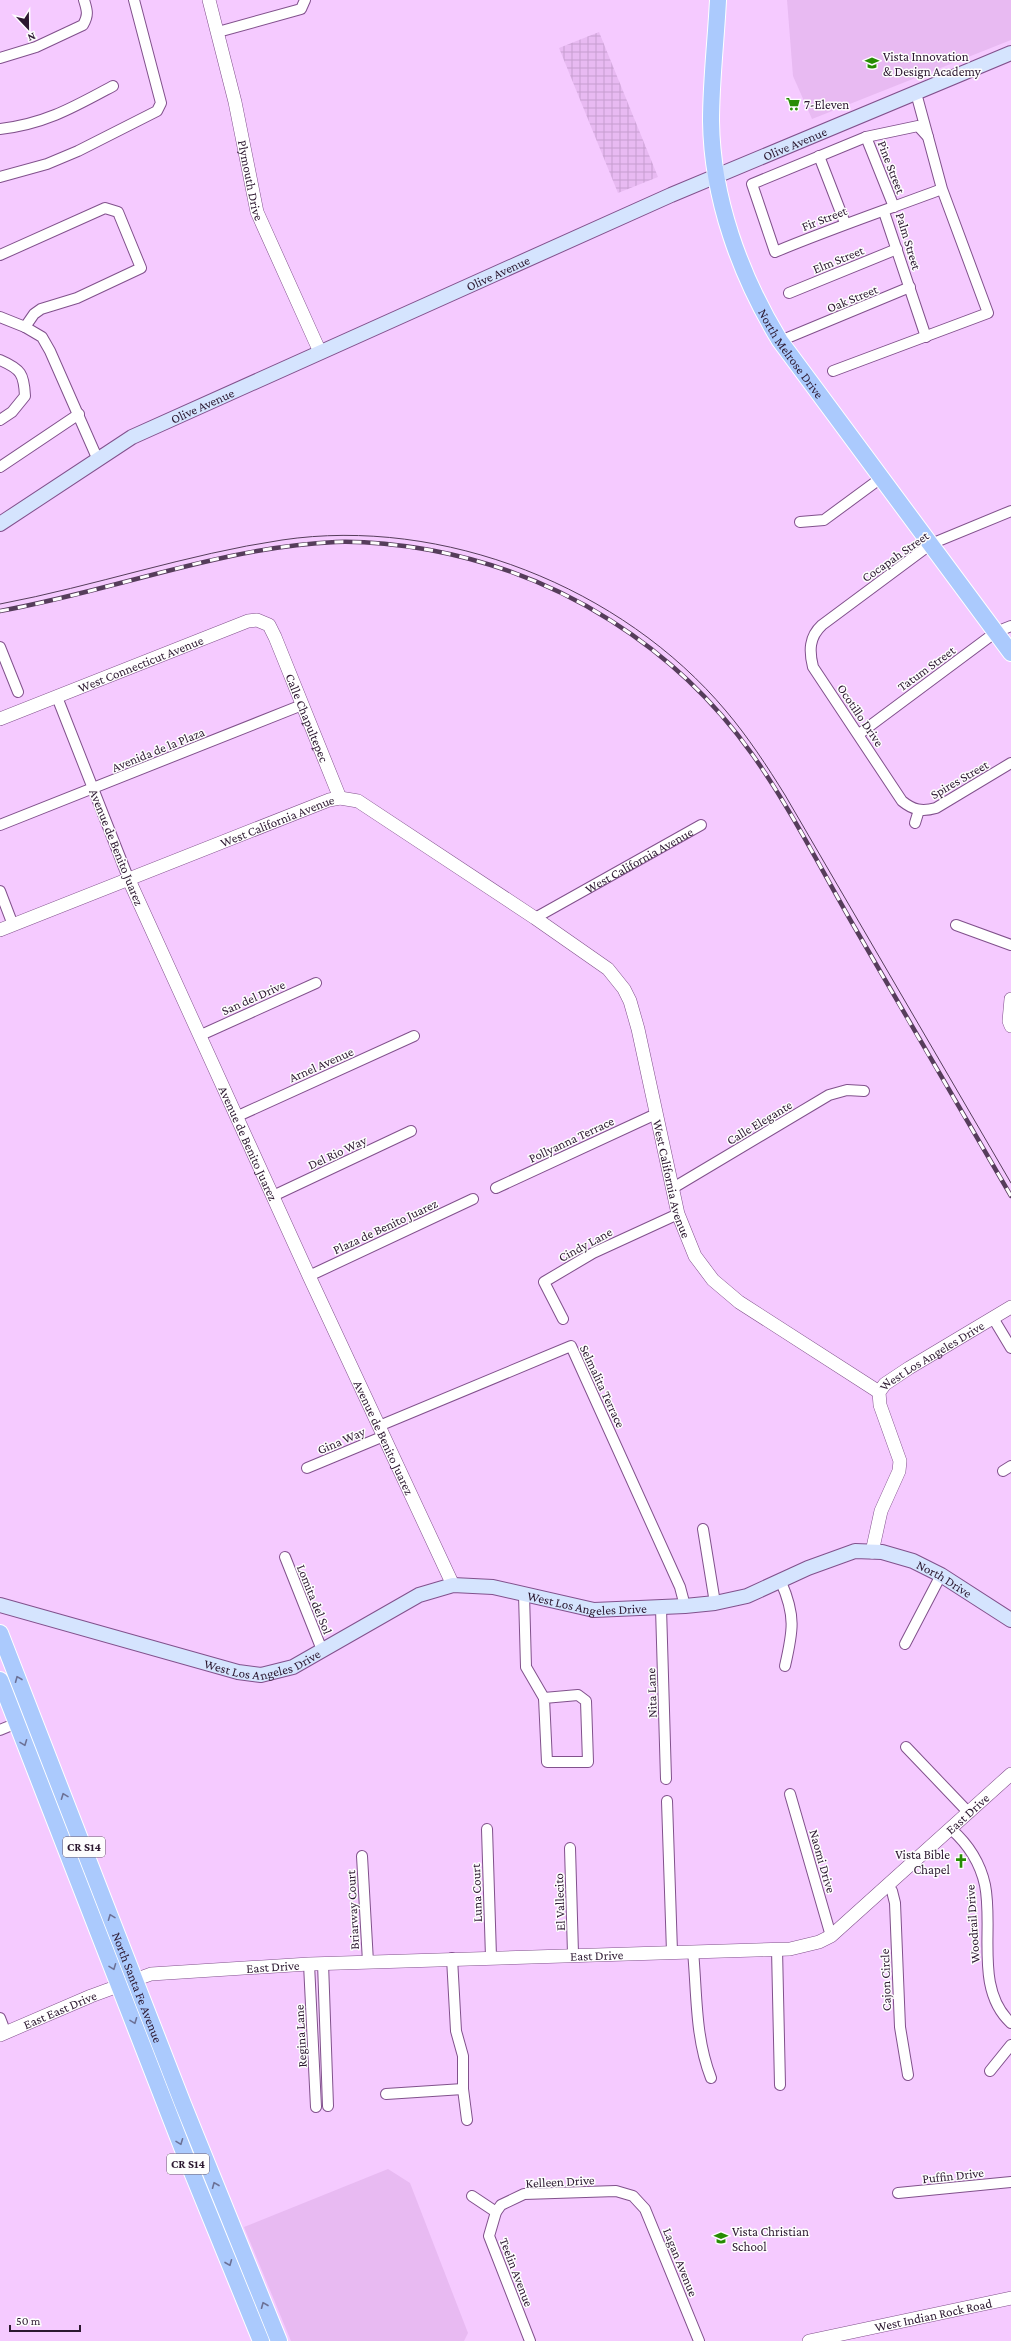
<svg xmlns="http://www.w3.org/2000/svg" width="1011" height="2341" viewBox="0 0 1011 2341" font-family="'Crimson Pro',serif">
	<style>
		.built { fill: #e8baf2 }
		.industrial { fill: url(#industrial-grid) }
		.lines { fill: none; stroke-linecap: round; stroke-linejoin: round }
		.minor-casing { stroke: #81518c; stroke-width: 12 }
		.tertiary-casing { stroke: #81518c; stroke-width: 14 }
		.secondary-casing { stroke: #81518c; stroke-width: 16 }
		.primary-casing { stroke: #fff; stroke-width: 18 }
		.minor { stroke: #fff; stroke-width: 10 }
		.tertiary { stroke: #fff; stroke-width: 13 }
		.secondary { stroke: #d5e4fe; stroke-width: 14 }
		.primary { stroke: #abcafd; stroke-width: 16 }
		.tram { stroke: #563d5b; stroke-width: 1 }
		.rail-casing { stroke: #563d5b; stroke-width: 4.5 }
		.rail { stroke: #fdfdfd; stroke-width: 3; stroke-dasharray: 9; stroke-linecap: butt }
		.oneway { stroke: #6c7196 }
		.labels { text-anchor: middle; stroke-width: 3; stroke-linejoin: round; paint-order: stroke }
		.shield { fill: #fdfdfd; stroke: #6b5d6e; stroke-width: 1 }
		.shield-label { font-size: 12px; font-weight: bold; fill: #2c1830 }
		.poi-label { font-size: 13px; fill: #2c1830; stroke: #fdfdfd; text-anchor: start }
		.street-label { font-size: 13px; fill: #2c1830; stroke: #fdfdfd }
	</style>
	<defs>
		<pattern id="industrial-grid" width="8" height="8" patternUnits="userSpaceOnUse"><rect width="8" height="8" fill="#e8baf2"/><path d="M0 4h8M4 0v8" fill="none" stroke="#c79fd0"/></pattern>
	</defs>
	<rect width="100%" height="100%" fill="#f5caff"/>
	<g class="built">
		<path d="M787,0H1011V40L812,119L793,76Z"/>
		<path d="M388,2169L410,2183L468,2333L464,2341H291L244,2227Z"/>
	</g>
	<path class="industrial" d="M599,32L658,177L618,193L559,48Z"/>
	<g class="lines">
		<defs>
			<g id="minor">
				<path d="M218,32L301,9L305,0"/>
				<path d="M0,58L36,47L83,25C89,15 87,10 84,0"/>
				<path d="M916,93L928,137"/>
				<path d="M0,129C45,124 74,107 113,86"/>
				<path d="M866,137L894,207"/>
				<path d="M819,156L845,223"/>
				<path d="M0,177L47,164L78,151L157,111L161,103L134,0"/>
				<path d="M884,212L926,337"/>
				<path d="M0,255L105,208L118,212L141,268L77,298L41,309L34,314L25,327L0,317"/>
				<path d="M789,293L897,249"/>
				<path d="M25,327L42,337L50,351L98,460"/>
				<path d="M780,341L910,287"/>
				<path d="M0,360C21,369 24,374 25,396L12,412L0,420"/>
				<path d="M833,371L988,313L942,189L928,137L918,126L866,137L752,184L775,252C830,229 886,210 942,189"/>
				<path d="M0,467L79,414"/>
				<path d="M1011,511L931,544L822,625C809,637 809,651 813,667L902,801C913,810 922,812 936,808L1011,763"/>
				<path d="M800,522L824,520L881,478"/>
				<path d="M0,647L18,692"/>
				<path d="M57,697L129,880"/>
				<path d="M859,734L996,632L1011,626"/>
				<path d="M915,823L919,810"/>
				<path d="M0,825L302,705"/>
				<path d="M0,891L13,925"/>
				<path id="s1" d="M535,918L701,825"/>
				<path d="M956,925L1011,945"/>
				<path d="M201,1035L316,983"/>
				<path d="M238,1116L414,1036"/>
				<path d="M496,1188L656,1114"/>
				<path d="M673,1188L829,1095L847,1090L864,1091"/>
				<path d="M273,1196L411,1131"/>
				<path d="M309,1276L473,1199"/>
				<path d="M993,1318L1011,1348"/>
				<path d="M563,1319L544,1282L593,1253L678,1214"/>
				<path d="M379,1426L571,1346L680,1587L685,1606"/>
				<path d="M307,1468L384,1436"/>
				<path d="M1003,1471L1011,1466"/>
				<path d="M703,1529L715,1603"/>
				<path d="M285,1557L322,1650"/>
				<path d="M781,1582C796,1616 793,1631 785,1666"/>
				<path d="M524,1594L526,1667L544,1698"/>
				<path d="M661,1608L666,1779"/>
				<path d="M905,1644L941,1575"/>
				<path d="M578,1695L586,1701L588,1762H547L544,1698Z"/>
				<path d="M0,1730L17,1723"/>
				<path d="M906,1747L969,1813"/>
				<path d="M790,1794L831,1936"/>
				<path d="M667,1801L672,1952"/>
				<path d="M487,1829L491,1957"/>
				<path d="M951,1829C968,1844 980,1862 985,1885C994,1929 974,1989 1011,2023"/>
				<path d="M570,1848L573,1954"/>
				<path d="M362,1856L368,1962"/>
				<path d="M888,1885L892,1891L895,1903L900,2027L908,2075"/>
				<path d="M777,1949L780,2085"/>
				<path d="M693,1951C697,1994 695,2037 711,2078"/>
				<path d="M452,1958L456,2031L463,2056V2089L467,2120"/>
				<path d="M323,1963L328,2106"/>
				<path d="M309,1964L316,2107"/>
				<path d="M0,2018L5,2031"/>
				<path d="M990,2071L1011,2045"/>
				<path d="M386,2094L463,2089"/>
				<path d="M898,2193L1011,2182"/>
				<path d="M472,2196L496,2212"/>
				<path d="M530,2341L489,2236L496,2212L501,2205L524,2194L616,2191L633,2196L645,2209L699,2341"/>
			</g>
			<g id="tertiary">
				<path id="s2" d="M209,0L235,102L257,212L320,352"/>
				<path id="s3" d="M0,719L248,621L257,620L269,625L275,637L340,798"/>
				<path id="s4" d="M129,880L309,1276L453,1585"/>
				<path id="s5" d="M0,930L329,800L340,798L358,801L535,918L608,969L624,989L630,1001L638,1029L678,1214L695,1256L713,1280L739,1302L879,1392"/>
				<path d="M1011,999L1009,1021L1011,1026"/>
				<path id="s6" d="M872,1552L881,1511L899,1471L900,1461L880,1405L879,1392L885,1384L909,1368L1011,1307"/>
				<path id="s7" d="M0,2035L91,1996L151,1974L309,1964L790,1949L819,1942L831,1936L1011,1774"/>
				<path id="s8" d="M809,2341L1011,2298"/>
			</g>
			<g id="secondary">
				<path id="s9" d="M0,524L132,437L671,195L1011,53"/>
				<path id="s10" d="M0,1605L238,1672L261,1675L293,1667L419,1595L453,1585L493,1587L594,1610L685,1606L715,1603L747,1596L808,1568L855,1551L882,1552L913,1561L941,1575L1011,1620"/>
			</g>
			<g id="primary">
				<path id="s11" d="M718,0C716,40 711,81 711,121C712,198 740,275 780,341L1011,653"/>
				<path id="s12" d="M0,1633L183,2104L279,2341"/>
				<path d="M0,1680L185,2155L261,2341"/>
			</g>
		</defs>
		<use href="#minor" class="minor-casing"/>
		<use href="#tertiary" class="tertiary-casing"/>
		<use href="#secondary" class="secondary-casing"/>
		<use href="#primary" class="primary-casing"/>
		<use href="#minor" class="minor"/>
		<use href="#tertiary" class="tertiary"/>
		<use href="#secondary" class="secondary"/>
		<use href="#primary" class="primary"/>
		<path class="tram" d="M0,604C95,586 187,554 282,540C443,516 622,587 726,711C748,737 767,766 785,795L1011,1183"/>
		<defs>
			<path id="rail" d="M0,611C113,591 221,547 336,542C367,541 400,545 430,550C560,574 676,647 752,754C790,807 822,871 855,928C907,1018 959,1107 1011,1196"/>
		</defs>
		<use href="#rail" class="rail-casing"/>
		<use href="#rail" class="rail"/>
	</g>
	<defs><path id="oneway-chevron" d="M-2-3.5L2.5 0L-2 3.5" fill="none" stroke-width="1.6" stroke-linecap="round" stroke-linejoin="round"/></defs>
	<g class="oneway">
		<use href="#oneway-chevron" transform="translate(18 1679) rotate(-112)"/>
		<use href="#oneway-chevron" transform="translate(24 1743) rotate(69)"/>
		<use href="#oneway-chevron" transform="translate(64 1796) rotate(-111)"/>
		<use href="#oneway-chevron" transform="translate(111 1917) rotate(-111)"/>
		<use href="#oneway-chevron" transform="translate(113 1967) rotate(69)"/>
		<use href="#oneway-chevron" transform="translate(134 2021) rotate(69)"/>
		<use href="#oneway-chevron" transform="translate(180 2142) rotate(69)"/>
		<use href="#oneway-chevron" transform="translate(215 2185) rotate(-112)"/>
		<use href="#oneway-chevron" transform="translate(229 2263) rotate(68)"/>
		<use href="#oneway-chevron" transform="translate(264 2305) rotate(-112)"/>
	</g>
	<defs>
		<symbol id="school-bare" viewBox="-9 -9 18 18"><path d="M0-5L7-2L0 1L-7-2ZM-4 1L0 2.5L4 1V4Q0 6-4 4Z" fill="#278c03" stroke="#fdfdfd" stroke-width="2.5" paint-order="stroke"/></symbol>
		<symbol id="supermarket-bare" viewBox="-9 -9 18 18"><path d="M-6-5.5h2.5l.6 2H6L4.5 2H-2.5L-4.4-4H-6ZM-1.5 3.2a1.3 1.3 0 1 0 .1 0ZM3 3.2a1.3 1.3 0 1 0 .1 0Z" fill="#278c03" stroke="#fdfdfd" stroke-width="2.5" paint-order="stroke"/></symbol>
		<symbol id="church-bare" viewBox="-9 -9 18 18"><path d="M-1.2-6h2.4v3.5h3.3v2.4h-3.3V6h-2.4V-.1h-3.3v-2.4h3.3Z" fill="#278c03" stroke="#fdfdfd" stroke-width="2.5" paint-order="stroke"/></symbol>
	</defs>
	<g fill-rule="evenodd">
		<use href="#school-bare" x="862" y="53" width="20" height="20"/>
		<use href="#supermarket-bare" x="783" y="94" width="20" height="20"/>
		<use href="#church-bare" x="951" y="1851" width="20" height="20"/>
		<use href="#school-bare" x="711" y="2228" width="20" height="20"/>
	</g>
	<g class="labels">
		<g class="shield">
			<rect x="63" y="1837" width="42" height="20" rx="3"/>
			<rect x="167" y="2154" width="42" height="20" rx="3"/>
		</g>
		<g class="shield-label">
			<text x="84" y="1851">CR S14</text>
			<text x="188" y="2168">CR S14</text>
		</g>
		<g class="poi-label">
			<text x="883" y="61">Vista Innovation<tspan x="883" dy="15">&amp; Design Academy</tspan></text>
			<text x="804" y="109">7-Eleven</text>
			<text x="950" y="1859" text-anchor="end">Vista Bible<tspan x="950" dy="15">Chapel</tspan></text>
			<text x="732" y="2236">Vista Christian<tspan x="732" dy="15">School</tspan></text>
		</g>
		<g class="street-label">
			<text dy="5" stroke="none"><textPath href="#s9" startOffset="883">Olive Avenue</textPath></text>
			<text transform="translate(892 167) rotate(69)" y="5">Pine Street</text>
			<text dy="5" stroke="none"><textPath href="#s2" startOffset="185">Plymouth Drive</textPath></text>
			<text transform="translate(824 218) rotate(-21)" y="5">Fir Street</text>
			<text transform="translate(909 241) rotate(73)" y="5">Palm Street</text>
			<text transform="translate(838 259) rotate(-22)" y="5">Elm Street</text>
			<text dy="5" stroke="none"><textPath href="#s9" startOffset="559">Olive Avenue</textPath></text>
			<text transform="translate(852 298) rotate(-22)" y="5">Oak Street</text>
			<text dy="5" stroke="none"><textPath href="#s11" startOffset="371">North Melrose Drive</textPath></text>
			<text dy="5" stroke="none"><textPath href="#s9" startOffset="235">Olive Avenue</textPath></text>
			<text transform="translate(895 556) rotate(-35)" y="5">Cocapah Street</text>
			<text dy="5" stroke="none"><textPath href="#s3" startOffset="151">West Connecticut Avenue</textPath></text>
			<text transform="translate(926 668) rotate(-36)" y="5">Tatum Street</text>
			<text transform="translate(861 715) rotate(56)" y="5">Ocotillo Drive</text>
			<text dy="5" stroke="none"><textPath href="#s3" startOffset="389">Calle Chapultepec</textPath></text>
			<text transform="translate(158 749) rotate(-22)" y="5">Avenida de la Plaza</text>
			<text transform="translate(959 779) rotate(-30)" y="5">Spires Street</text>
			<text dy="5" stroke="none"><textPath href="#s5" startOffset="298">West California Avenue</textPath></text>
			<text transform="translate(117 847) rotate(68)" y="5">Avenue de Benito Juarez</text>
			<text dy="5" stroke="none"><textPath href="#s1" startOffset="119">West California Avenue</textPath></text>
			<text transform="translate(253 997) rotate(-24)" y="5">San del Drive</text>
			<text transform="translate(321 1064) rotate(-24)" y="5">Arnel Avenue</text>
			<text transform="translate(759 1122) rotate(-31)" y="5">Calle Elegante</text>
			<text transform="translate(571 1139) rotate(-25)" y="5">Pollyanna Terrace</text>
			<text dy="5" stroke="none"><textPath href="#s4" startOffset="289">Avenue de Benito Juarez</textPath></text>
			<text transform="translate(337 1152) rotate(-25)" y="5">Del Rio Way</text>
			<text dy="5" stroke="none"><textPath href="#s5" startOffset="906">West California Avenue</textPath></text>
			<text transform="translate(385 1226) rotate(-25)" y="5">Plaza de Benito Juarez</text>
			<text transform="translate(585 1244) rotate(-28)" y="5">Cindy Lane</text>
			<text dy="5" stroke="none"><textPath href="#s6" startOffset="233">West Los Angeles Drive</textPath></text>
			<text transform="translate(603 1386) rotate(65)" y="5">Selmalita Terrace</text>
			<text dy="5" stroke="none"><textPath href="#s4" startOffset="613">Avenue de Benito Juarez</textPath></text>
			<text transform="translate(341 1440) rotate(-23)" y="5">Gina Way</text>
			<text dy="5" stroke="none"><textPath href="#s10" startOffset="994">North Drive</textPath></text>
			<text transform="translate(315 1599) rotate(68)" y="5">Lomita del Sol</text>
			<text dy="5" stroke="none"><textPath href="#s10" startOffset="620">West Los Angeles Drive</textPath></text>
			<text dy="5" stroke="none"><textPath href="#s10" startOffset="273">West Los Angeles Drive</textPath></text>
			<text transform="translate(651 1693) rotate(-92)" y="5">Nita Lane</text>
			<text dy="5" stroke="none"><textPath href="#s7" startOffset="1029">East Drive</textPath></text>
			<text transform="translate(823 1861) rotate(74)" y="5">Naomi Drive</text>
			<text transform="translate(476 1893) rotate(-92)" y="5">Luna Court</text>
			<text transform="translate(559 1902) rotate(-92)" y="5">El Vallecito</text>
			<text transform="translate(352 1910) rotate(-93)" y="5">Briarway Court</text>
			<text transform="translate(972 1924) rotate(-94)" y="5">Woodrail Drive</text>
			<text dy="5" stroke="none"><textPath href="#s7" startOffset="609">East Drive</textPath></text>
			<text dy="5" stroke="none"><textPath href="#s7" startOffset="285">East Drive</textPath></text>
			<text transform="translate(885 1980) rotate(-92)" y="5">Cajon Circle</text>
			<text dy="5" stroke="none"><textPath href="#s12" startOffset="380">North Santa Fe Avenue</textPath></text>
			<text dy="5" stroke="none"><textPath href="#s7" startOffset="65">East East Drive</textPath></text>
			<text transform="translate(300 2036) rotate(-93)" y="5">Regina Lane</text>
			<text transform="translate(953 2175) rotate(-6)" y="5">Puffin Drive</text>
			<text transform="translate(560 2181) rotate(-3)" y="5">Kelleen Drive</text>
			<text transform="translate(681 2262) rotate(68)" y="5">Lagan Avenue</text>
			<text transform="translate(517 2272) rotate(69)" y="5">Teelin Avenue</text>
			<text dy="5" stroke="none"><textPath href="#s8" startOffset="127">West Indian Rock Road</textPath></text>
		</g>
	</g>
	<g transform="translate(28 28) rotate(158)" stroke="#fdfdfd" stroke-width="3" paint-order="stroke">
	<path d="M0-3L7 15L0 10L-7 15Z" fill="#2c1830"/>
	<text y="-6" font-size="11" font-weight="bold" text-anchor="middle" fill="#2c1830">N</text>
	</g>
	<path d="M10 2325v6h70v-6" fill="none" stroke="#2c1830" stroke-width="2"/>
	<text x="16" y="2325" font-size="12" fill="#2c1830" stroke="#fdfdfd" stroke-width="3" paint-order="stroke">50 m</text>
</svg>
